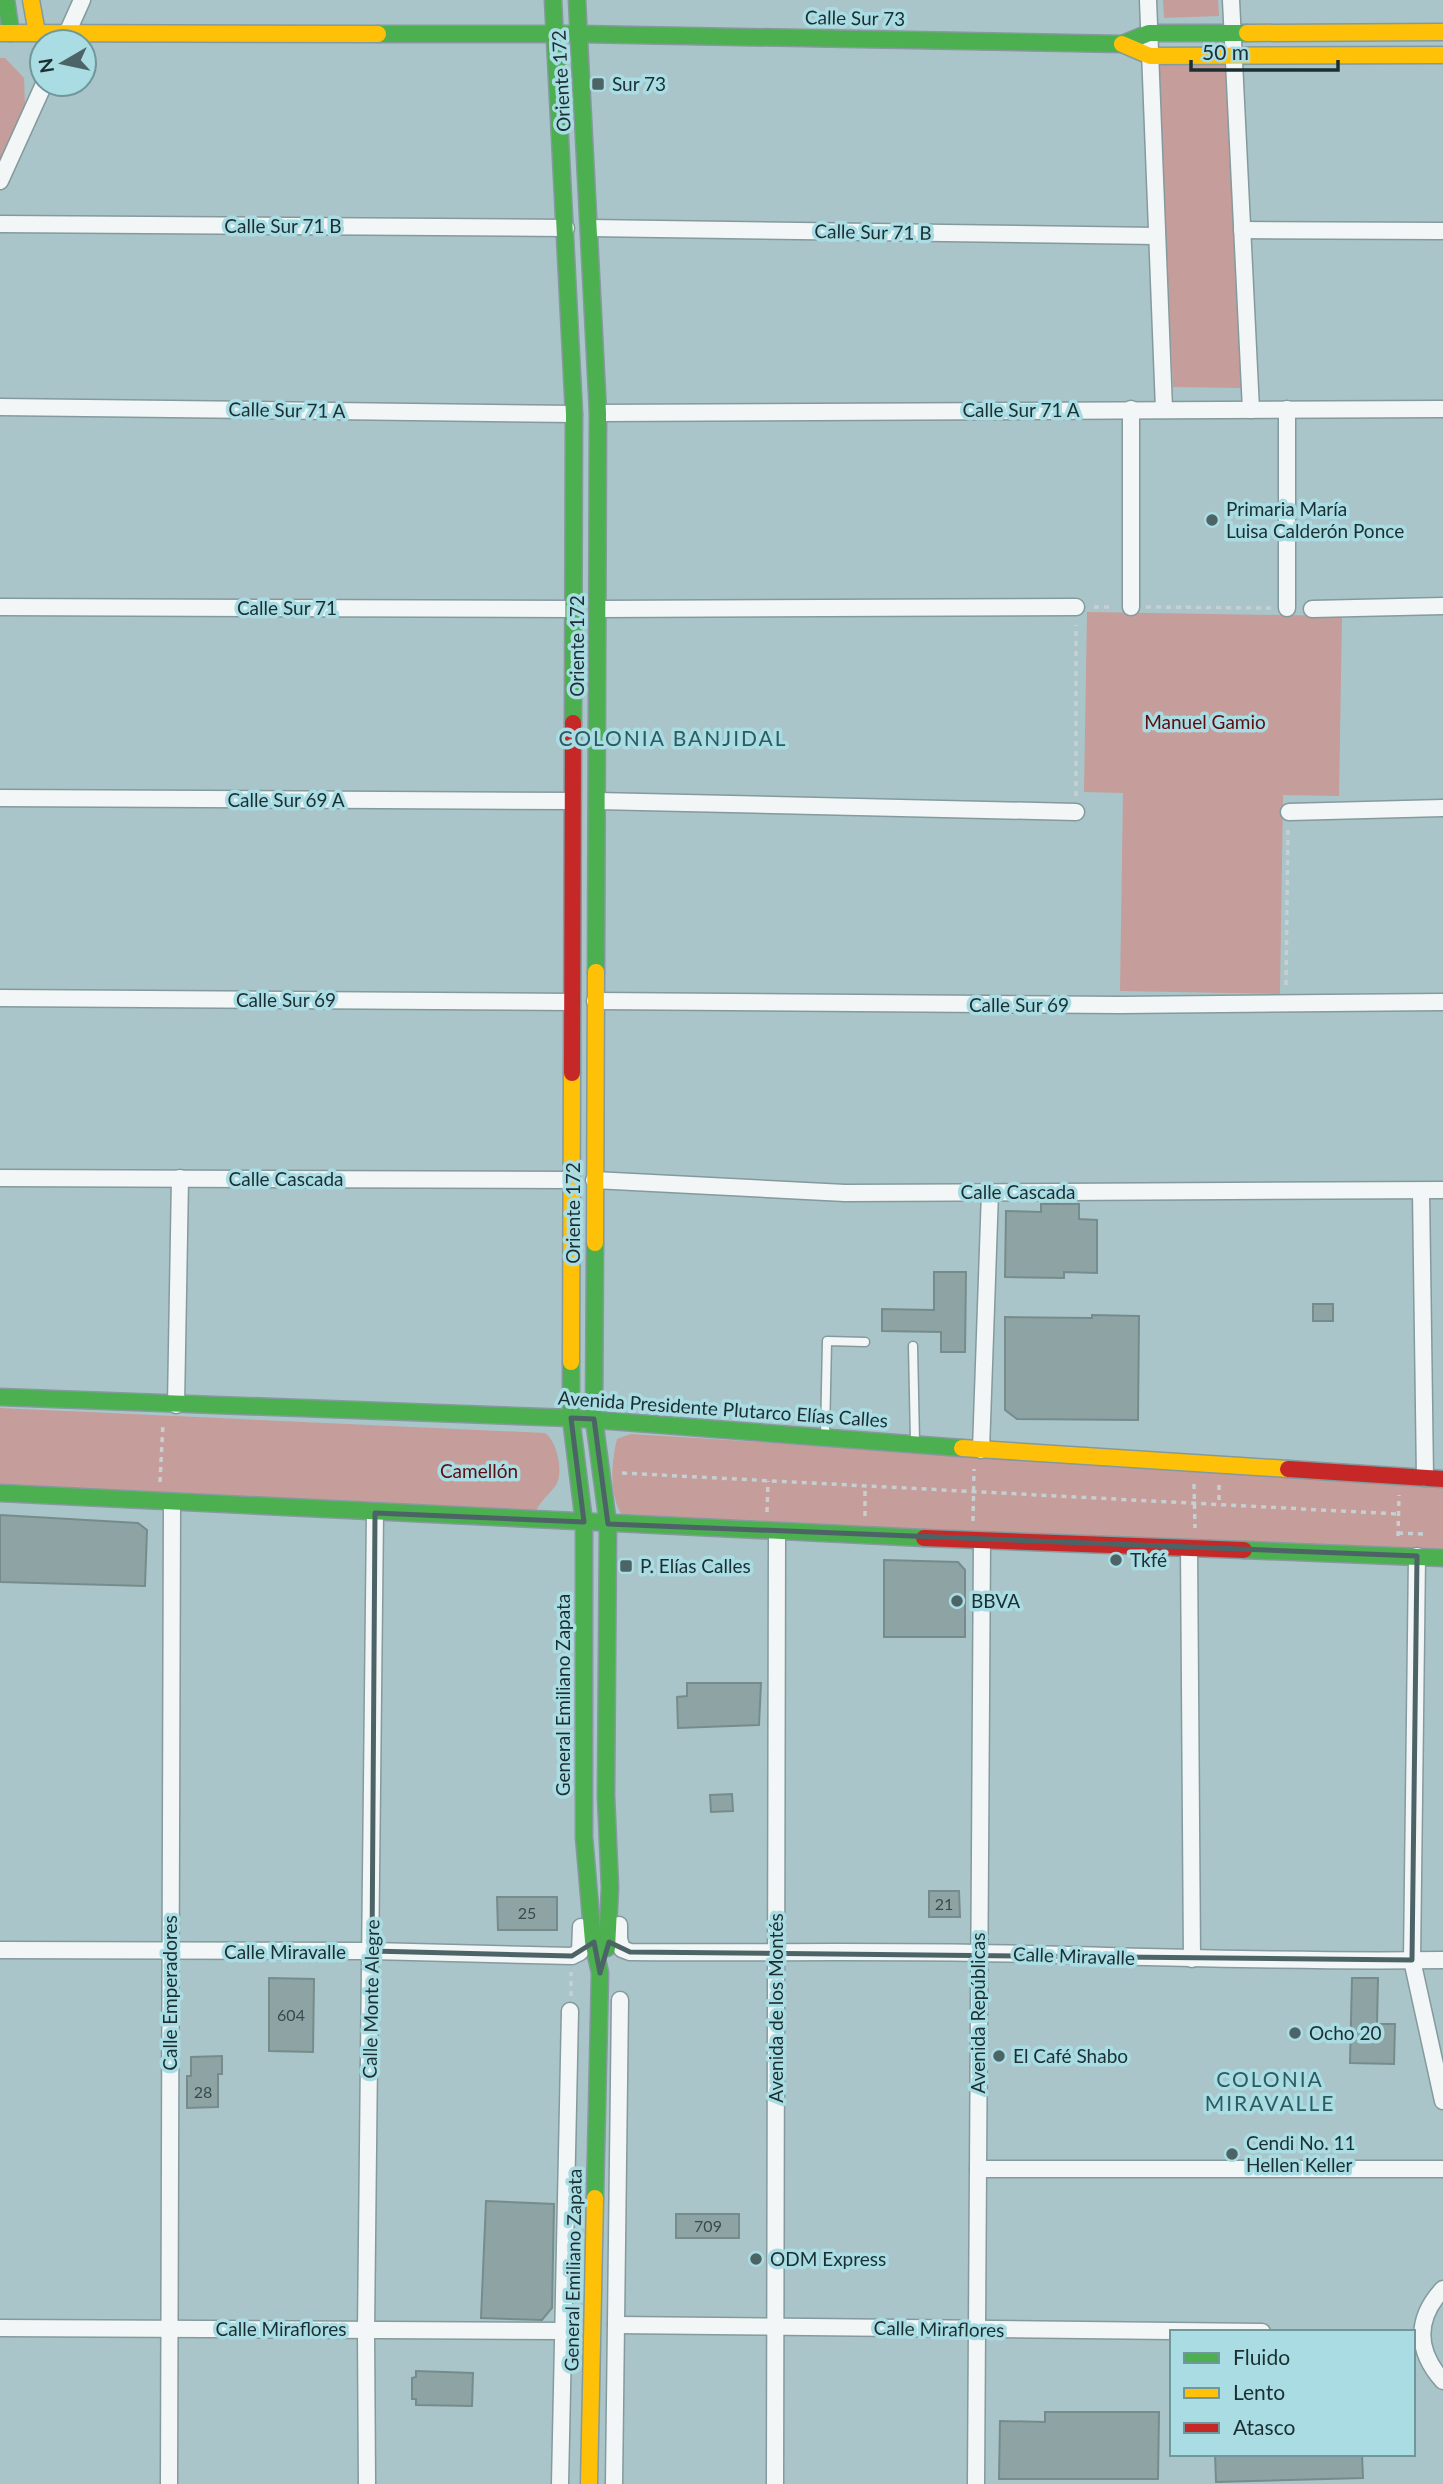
<svg xmlns="http://www.w3.org/2000/svg" width="1443" height="2484" viewBox="0 0 1443 2484" font-family="Lato,sans-serif">
	<style>
		.green { fill: #c59d9a }
		.building { fill: #8ea3a4; stroke: #768c8c; stroke-width: 2 }
		.lines { fill: none; stroke-linecap: round; stroke-linejoin: round }
		.lane-casing { stroke: #849a9c; stroke-width: 11 }
		.street-casing { stroke: #849a9c; stroke-width: 19 }
		.fast-casing { stroke: #849a9c; stroke-width: 19 }
		.slow-casing { stroke: #849a9c; stroke-width: 19 }
		.jam-casing { stroke: #849a9c; stroke-width: 19 }
		.path { stroke: #c6cfd1; stroke-width: 3.5; stroke-dasharray: 5 5; stroke-linecap: butt }
		.lane { stroke: #f2f6f7; stroke-width: 8 }
		.street { stroke: #f2f6f7; stroke-width: 16 }
		.fast { stroke: #4caf50; stroke-width: 16 }
		.slow { stroke: #ffc107; stroke-width: 16 }
		.jam { stroke: #c62828; stroke-width: 16 }
		.marked { fill: none; stroke: #4d6467; stroke-width: 5; stroke-linejoin: round }
		.poi-dot { fill: #4d6467; stroke: #a9dce3; stroke-width: 2.5 }
		.labels { text-anchor: middle; stroke-width: 7; stroke-linejoin: round; paint-order: stroke }
		.number-label { font-size: 16px; fill: #384c4e }
		.street-label { font-size: 19px; fill: #1b2f32; stroke: #a9dce3 }
		.poi-label { font-size: 19px; fill: #1b2f32; stroke: #a9dce3; text-anchor: start }
		.park-label { font-size: 19px; fill: #5c0d0f; stroke: #a9dce3 }
		.neighbourhood-label { font-size: 21px; letter-spacing: 2px; fill: #2b5c62; stroke: #a9dce3 }
	</style>
	<rect width="100%" height="100%" fill="#a9c5c9"/>
	<g class="green">
		<path d="M1163,0H1218L1219,16L1164,18Z"/>
		<path d="M0,58H5L24,78L25,105L0,161Z"/>
		<path d="M1158,63H1225L1241,388L1173,387Z"/>
		<path d="M1087,612L1342,616L1339,796L1283,795L1280,994L1120,991L1123,793L1084,792Z"/>
		<path d="M0,1408L545,1433C557,1441 564,1472 556,1485C550,1494 541,1500 536,1511L0,1487Z"/>
		<path d="M631,1434L1443,1485V1551L626,1520C608,1501 611,1463 617,1439Z"/>
	</g>
	<g class="building">
		<path d="M1041,1204H1079V1219L1097,1220V1273L1064,1272V1278L1005,1277L1006,1211L1041,1212Z"/>
		<path d="M934,1272H966L965,1352H941V1332L882,1331V1309L934,1310Z"/>
		<rect x="1313" y="1304" width="20" height="17"/>
		<path d="M1092,1315L1139,1316L1138,1420L1017,1419L1005,1410V1317L1092,1318Z"/>
		<path d="M0,1515L138,1523L147,1530L145,1586L0,1582Z"/>
		<path d="M884,1560L958,1562L965,1570V1637H884Z"/>
		<path d="M687,1683H761L759,1725L678,1728L677,1697L687,1696Z"/>
		<path d="M732,1794L733,1811L711,1812L710,1795Z"/>
		<path d="M929,1891H959L960,1917H929Z"/>
		<path d="M497,1897H557V1930H498Z"/>
		<path d="M269,1978L314,1979L313,2052L269,2051Z"/>
		<path d="M1352,1978H1378L1377,2024H1395L1394,2064L1350,2063Z"/>
		<path d="M222,2056V2074H218V2107L187,2108V2076H191V2057Z"/>
		<path d="M486,2201L554,2204L552,2308L542,2320L481,2318Z"/>
		<rect x="676" y="2214" width="63" height="24"/>
		<path d="M416,2371L473,2373L472,2406L416,2405V2399H412V2378L416,2377Z"/>
		<path d="M1045,2412H1159L1158,2479H999L1000,2421L1045,2422Z"/>
		<path d="M1215,2454H1362L1363,2478L1216,2482Z"/>
	</g>
	<g class="lines">
		<defs>
			<g id="lane">
				<path d="M913,1346L915,1442"/>
				<path d="M825,1436L827,1341L865,1342"/>
			</g>
			<g id="street">
				<path d="M1148,0L1164,409"/>
				<path d="M1231,0L1251,410"/>
				<path d="M64,40L82,0"/>
				<path d="M0,181L44,84"/>
				<path d="M0,224L566,228"/>
				<path d="M589,228L1157,236"/>
				<path d="M1242,230L1443,231"/>
				<path d="M0,407L574,414"/>
				<path d="M1287,409V608"/>
				<path d="M598,413L1443,409"/>
				<path d="M0,607L573,609"/>
				<path d="M1131,607V409"/>
				<path d="M598,609L1076,607"/>
				<path d="M1312,609L1443,606"/>
				<path d="M0,798L572,801"/>
				<path d="M597,801L1076,812"/>
				<path d="M1289,812L1443,808"/>
				<path d="M0,998L572,1002"/>
				<path d="M595,1001L1120,1005L1443,1002"/>
				<path d="M0,1178L571,1180"/>
				<path d="M594,1180L845,1193L1443,1190"/>
				<path d="M1421,1191L1425,1478"/>
				<path d="M176,1405L180,1178"/>
				<path d="M981,1450L990,1192"/>
				<path d="M1189,1548L1192,1959"/>
				<path d="M1417,1556L1412,1960L1443,2101"/>
				<path d="M619,1925V1939L622,1949L630,1952C747,1953 864,1951 981,1953C1135,1956 1289,1962 1443,1960"/>
				<path d="M0,1950L372,1951L572,1956L580,1952L581,1927"/>
				<path d="M978,2169H1443"/>
				<path d="M1443,2289C1415,2319 1416,2351 1443,2381"/>
				<path d="M616,2325L1262,2332"/>
				<path d="M0,2328L563,2331"/>
				<path d="M169,2484L172,1502"/>
				<path d="M367,2484L366,2330L375,1513"/>
				<path d="M560,2484L570,2011"/>
				<path d="M614,2484L620,2000"/>
				<path d="M775,2484L777,1532"/>
				<path d="M976,2484L982,1541"/>
			</g>
			<g id="fast">
				<path d="M6,0L11,33"/>
				<path d="M553,0L574,414L573,723"/>
				<path d="M577,0L598,413L596,972"/>
				<path d="M378,34H580L1122,44L1149,33H1247"/>
				<path d="M595,1243L594,1419L608,1524L606,1796L610,1888L607,1948"/>
				<path d="M571,1362V1418L584,1522V1837L593,1941L600,1973L595,2198"/>
				<path d="M0,1397L571,1418L962,1448"/>
				<path d="M0,1493L924,1538"/>
				<path d="M1244,1550L1443,1558"/>
			</g>
			<g id="slow">
				<path d="M31,0L37,33"/>
				<path d="M0,33L378,34"/>
				<path d="M1247,33L1443,32"/>
				<path d="M1122,44L1150,56L1443,55"/>
				<path d="M595,1243L596,972"/>
				<path d="M571,1362L572,1073"/>
				<path d="M962,1448L1288,1469"/>
				<path d="M589,2484L595,2198"/>
			</g>
			<g id="jam">
				<path d="M572,1073L573,723"/>
				<path d="M1288,1469L1443,1479"/>
				<path d="M924,1538L1244,1550"/>
			</g>
		</defs>
		<use href="#lane" class="lane-casing"/>
		<use href="#street" class="street-casing"/>
		<use href="#fast" class="fast-casing"/>
		<use href="#slow" class="slow-casing"/>
		<use href="#jam" class="jam-casing"/>
		<g class="path">
			<path d="M1094,607H1114"/>
			<path d="M1146,607L1271,608"/>
			<path d="M1076,796V625"/>
			<path d="M1286,985L1288,829"/>
			<path d="M622,1473L1398,1514"/>
			<path d="M160,1482L163,1423"/>
			<path d="M1194,1484L1195,1528"/>
			<path d="M1219,1485V1504"/>
			<path d="M767,1512L768,1481"/>
			<path d="M865,1516V1486"/>
			<path d="M973,1521L974,1469"/>
			<path d="M1398,1533L1424,1534"/>
			<path d="M1398,1536L1399,1495"/>
			<path d="M571,1996V1972"/>
		</g>
		<use href="#lane" class="lane"/>
		<use href="#street" class="street"/>
		<use href="#fast" class="fast"/>
		<use href="#slow" class="slow"/>
		<use href="#jam" class="jam"/>
	</g>
	<path class="marked" d="M571,1418L594,1419L608,1524L1417,1556L1412,1960L630,1952L609,1942L600,1973L594,1942L572,1956L372,1951L375,1513L584,1522Z"/>
	<g class="poi-dot">
		<rect x="591" y="77" width="14" height="14" rx="3.5"/>
		<circle cx="1212" cy="520" r="7"/>
		<circle cx="1116" cy="1560" r="7"/>
		<rect x="619" y="1559" width="14" height="14" rx="3.5"/>
		<circle cx="957" cy="1601" r="7"/>
		<circle cx="1295" cy="2033" r="7"/>
		<circle cx="999" cy="2056" r="7"/>
		<circle cx="1232" cy="2154" r="7"/>
		<circle cx="756" cy="2259" r="7"/>
	</g>
	<g class="labels">
		<g class="number-label">
			<text x="944" y="1910">21</text>
			<text x="527" y="1919">25</text>
			<text x="291" y="2021">604</text>
			<text x="203" y="2098">28</text>
			<text x="708" y="2232">709</text>
		</g>
		<g class="street-label">
			<text transform="translate(855 18) rotate(1)" y="7">Calle Sur 73</text>
			<text transform="translate(561 81) rotate(-93)" y="7">Oriente 172</text>
			<text x="283" y="233">Calle Sur 71 B</text>
			<text transform="translate(873 232) rotate(1)" y="7">Calle Sur 71 B</text>
			<text transform="translate(287 410) rotate(1)" y="7">Calle Sur 71 A</text>
			<text x="1021" y="417">Calle Sur 71 A</text>
			<text x="287" y="615">Calle Sur 71</text>
			<text transform="translate(577 646) rotate(-90)" y="7">Oriente 172</text>
			<text x="286" y="807">Calle Sur 69 A</text>
			<text x="286" y="1007">Calle Sur 69</text>
			<text x="1019" y="1012">Calle Sur 69</text>
			<text x="286" y="1186">Calle Cascada</text>
			<text x="1018" y="1199">Calle Cascada</text>
			<text transform="translate(573 1213) rotate(-90)" y="7">Oriente 172</text>
			<text transform="translate(723 1409) rotate(4)" y="7">Avenida Presidente Plutarco Elías Calles</text>
			<text transform="translate(563 1695) rotate(-90)" y="7">General Emiliano Zapata</text>
			<text x="285" y="1959">Calle Miravalle</text>
			<text transform="translate(1074 1956) rotate(2)" y="7">Calle Miravalle</text>
			<text transform="translate(170 1993) rotate(-90)" y="7">Calle Emperadores</text>
			<text transform="translate(371 1999) rotate(-89)" y="7">Calle Monte Alegre</text>
			<text transform="translate(776 2008) rotate(-90)" y="7">Avenida de los Montés</text>
			<text transform="translate(978 2013) rotate(-90)" y="7">Avenida Repúblicas</text>
			<text transform="translate(573 2270) rotate(-89)" y="7">General Emiliano Zapata</text>
			<text x="281" y="2336">Calle Miraflores</text>
			<text transform="translate(939 2329) rotate(1)" y="7">Calle Miraflores</text>
		</g>
		<g class="poi-label">
			<text x="612" y="91">Sur 73</text>
			<text x="1226" y="516">Primaria María<tspan x="1226" dy="22">Luisa Calderón Ponce</tspan></text>
			<text x="1130" y="1567">Tkfé</text>
			<text x="640" y="1573">P. Elías Calles</text>
			<text x="971" y="1608">BBVA</text>
			<text x="1309" y="2040">Ocho 20</text>
			<text x="1013" y="2063">El Café Shabo</text>
			<text x="1246" y="2150">Cendi No. 11<tspan x="1246" dy="22">Hellen Keller</tspan></text>
			<text x="770" y="2266">ODM Express</text>
		</g>
		<g class="park-label">
			<text x="1205" y="729">Manuel Gamio</text>
			<text x="479" y="1478">Camellón</text>
		</g>
		<g class="neighbourhood-label">
			<text x="673" y="746">COLONIA BANJIDAL</text>
			<text x="1270" y="2087">COLONIA<tspan x="1270" dy="24">MIRAVALLE</tspan></text>
		</g>
	</g>
	<rect x="1170" y="2330" width="245" height="126" fill="#a9dce3" stroke="#70979c" stroke-width="2"/>
	<rect x="1184" y="2353" width="35" height="10" fill="#4caf50" stroke="#70979c" stroke-width="2"/>
	<text x="1233" y="2365" font-size="21" fill="#1b2f32">Fluido</text>
	<rect x="1184" y="2388" width="35" height="10" fill="#ffc107" stroke="#70979c" stroke-width="2"/>
	<text x="1233" y="2400" font-size="21" fill="#1b2f32">Lento</text>
	<rect x="1184" y="2423" width="35" height="10" fill="#c62828" stroke="#70979c" stroke-width="2"/>
	<text x="1233" y="2435" font-size="21" fill="#1b2f32">Atasco</text>
	<g transform="translate(63 63) rotate(261)"><circle r="33" fill="#a9dce3" stroke="#70979c" stroke-width="2"/>
	<path d="M0-5L12 26L0 18L-12 26Z" fill="#4d6467"/>
	<text y="-10" font-size="19" font-weight="bold" text-anchor="middle" fill="#1b2f32">N</text>
	</g>
	<path d="M1191 60v10h147v-10" fill="none" stroke="#1b2f32" stroke-width="3.5"/>
	<text x="1202" y="60" font-size="21" fill="#1b2f32" stroke="#a9dce3" stroke-width="5" paint-order="stroke">50 m</text>
</svg>
